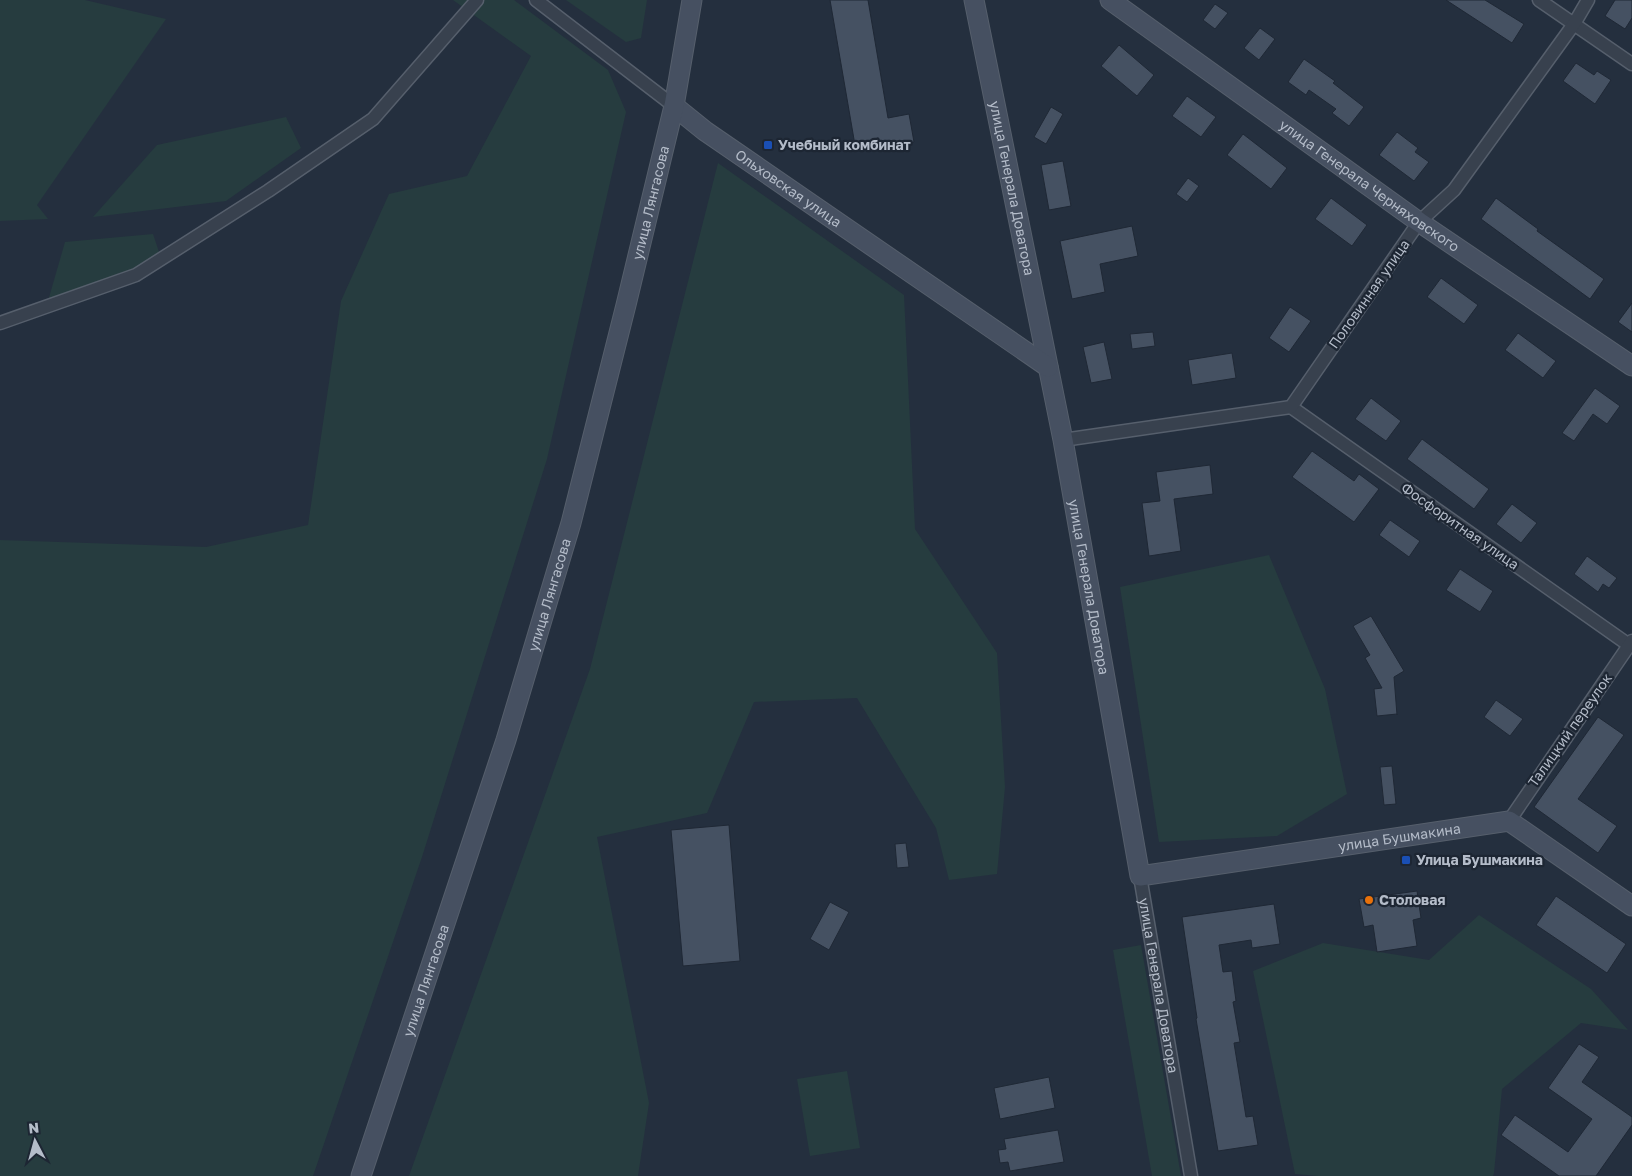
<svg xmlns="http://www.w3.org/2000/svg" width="1632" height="1176" viewBox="0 0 1632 1176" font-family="'Golos Text',sans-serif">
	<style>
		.green { fill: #263c3f }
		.building { fill: #455162; stroke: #1f2835 }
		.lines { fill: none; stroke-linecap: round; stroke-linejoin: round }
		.street-casing { stroke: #565f6c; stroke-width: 15 }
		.secondary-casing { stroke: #565f6c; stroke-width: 21 }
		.street { stroke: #38414e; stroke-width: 12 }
		.secondary { stroke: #465061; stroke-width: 19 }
		.transit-dot { fill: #1a4fb4; stroke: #1d2633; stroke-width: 2 }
		.food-dot { fill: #e8710a; stroke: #1d2633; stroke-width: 2 }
		.labels { text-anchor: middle; stroke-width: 4.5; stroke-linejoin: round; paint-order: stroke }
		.poi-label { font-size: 14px; font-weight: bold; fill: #b4bcc9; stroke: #1d2633; text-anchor: start }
		.street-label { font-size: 14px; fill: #b4bcc9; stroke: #1d2633 }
	</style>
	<rect width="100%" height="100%" fill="#242f3e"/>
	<g class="green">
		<path d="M0,0H85L166,19L37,205L48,219L0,221Z"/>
		<path d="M453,0H514L608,70L626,112L547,459L422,857L313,1176H0V540L206,547L308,525L341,301L389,194L467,176L531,56Z"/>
		<path d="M566,0H647L641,38L626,42Z"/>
		<path d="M286,117L301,148L226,201L93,217L157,145Z"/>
		<path d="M718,163L904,295L915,529L997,653L1005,787L997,874L949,880L936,828L857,698L754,702L707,813L597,837L649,1103L638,1176H409L590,669Z"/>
		<path d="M153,234L159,252L136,273L48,301L65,242Z"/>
		<path d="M1269,555L1325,689L1347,794L1277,836L1159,842L1120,587Z"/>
		<path d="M1479,915L1591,989L1628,1030L1581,1023L1502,1089L1494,1173L1493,1176H1318L1295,1174L1253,971L1323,943L1429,960Z"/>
		<path d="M1141,945L1181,1176H1152L1113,950Z"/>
		<path d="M847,1071L860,1148L810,1156L797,1079Z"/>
	</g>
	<g class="building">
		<path d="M830,0H868L888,118L909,114L914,142L856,151Z"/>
		<path d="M1446,0H1485L1524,24L1512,43Z"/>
		<path d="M1615,0H1632V18L1625,29L1605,16Z"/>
		<path d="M1215,4L1228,13L1215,29L1203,20Z"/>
		<path d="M1260,28L1275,39L1259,60L1244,48Z"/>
		<path d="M1119,45L1154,75L1137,96L1101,66Z"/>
		<path d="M1304,59L1335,81L1333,83L1364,107L1349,126L1332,113L1336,109L1309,90L1306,95L1288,82Z"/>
		<path d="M1576,63L1594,75L1597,71L1611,80L1595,104L1563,81Z"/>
		<path d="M1187,96L1216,117L1201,137L1172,116Z"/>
		<path d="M1051,107L1063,114L1046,144L1034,137Z"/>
		<path d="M1397,132L1418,148L1415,152L1429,162L1414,181L1379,155Z"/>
		<path d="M1243,134L1287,168L1271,189L1227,155Z"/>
		<path d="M1063,161L1071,206L1049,210L1041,165Z"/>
		<path d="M1188,178L1199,186L1187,202L1176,194Z"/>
		<path d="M1331,198L1367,225L1352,246L1315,219Z"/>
		<path d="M1496,198L1538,229L1537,231L1604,279L1590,299L1481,219Z"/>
		<path d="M1132,226L1138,256L1100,264L1105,292L1072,299L1060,241Z"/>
		<path d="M1441,278L1478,305L1464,324L1427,297Z"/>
		<path d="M1632,303V332L1618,322Z"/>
		<path d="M1290,307L1311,321L1289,352L1269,338Z"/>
		<path d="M1153,332L1155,346L1132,349L1130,334Z"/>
		<path d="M1518,333L1556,361L1543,378L1505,350Z"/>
		<path d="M1104,342L1112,379L1091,383L1083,347Z"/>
		<path d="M1232,353L1236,378L1192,385L1188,360Z"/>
		<path d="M1595,388L1620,406L1607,424L1593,414L1574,441L1562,433Z"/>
		<path d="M1371,398L1401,421L1386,441L1355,419Z"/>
		<path d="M1422,439L1489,489L1474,509L1407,459Z"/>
		<path d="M1312,451L1354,481L1359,474L1379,489L1354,522L1292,477Z"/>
		<path d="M1210,465L1213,494L1174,499L1181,551L1149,556L1142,503L1160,501L1156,472Z"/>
		<path d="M1512,504L1537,523L1521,543L1496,524Z"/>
		<path d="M1390,520L1420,541L1409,557L1379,535Z"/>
		<path d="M1587,556L1617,578L1609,588L1603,584L1598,592L1574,574Z"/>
		<path d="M1460,569L1493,591L1480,612L1446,590Z"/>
		<path d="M1371,616L1404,671L1394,677L1397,715V714L1377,716L1374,689L1382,688L1365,658L1370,655L1353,626Z"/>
		<path d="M1496,700L1523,719L1510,736L1484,717Z"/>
		<path d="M1598,717L1624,735L1578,799L1617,826L1598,853L1534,807Z"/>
		<path d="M1392,766L1396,804L1384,805L1380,767Z"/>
		<path d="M729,825L740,961L683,966L671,830Z"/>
		<path d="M906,843L909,867L897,868L895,844Z"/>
		<path d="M1417,891L1421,918L1413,920L1417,946L1377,952L1373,925L1364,927L1359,899Z"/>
		<path d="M1556,896L1626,944L1607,973L1536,925Z"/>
		<path d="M830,902L849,912L829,950L810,939Z"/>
		<path d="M1274,904L1280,944L1252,948L1251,940L1219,945L1223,972L1232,971L1236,1001L1233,1002L1240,1042L1234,1043L1246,1117L1253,1116L1258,1145L1218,1151L1196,1019L1197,1018L1182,917Z"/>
		<path d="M1579,1044L1599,1057L1582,1082L1632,1117V1125L1596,1176H1559L1501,1135L1515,1115L1568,1152L1592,1119L1548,1088Z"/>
		<path d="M1049,1077L1055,1108L1000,1119L994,1088Z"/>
		<path d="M1058,1130L1064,1162L1010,1171L1008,1162L1000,1163L998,1150L1006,1149L1004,1139Z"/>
	</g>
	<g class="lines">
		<defs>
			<g id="street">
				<path d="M536,0L674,106"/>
				<path d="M1539,0L1632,64"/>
				<path d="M0,323L136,275L268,191L373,119L477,0"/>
				<path d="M1291,407L1629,645"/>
				<path d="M1063,440L1291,407L1419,222L1454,190L1574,24L1588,0"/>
				<path d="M1509,821L1632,641"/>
				<path id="s1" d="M1140,876L1191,1176"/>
			</g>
			<g id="secondary">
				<path id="s2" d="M974,0L1063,440L1140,876L1509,821L1632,906"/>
				<path id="s3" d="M1110,0L1419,222L1632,366"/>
				<path id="s4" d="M674,106L705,131L1048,367"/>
				<path id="s5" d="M361,1176L506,740L571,523L626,305L674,106L692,0"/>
			</g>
		</defs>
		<use href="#street" class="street-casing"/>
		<use href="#secondary" class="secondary-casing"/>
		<use href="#street" class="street"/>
		<use href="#secondary" class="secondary"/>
	</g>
	<g class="transit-dot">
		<rect x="763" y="140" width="10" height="10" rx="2.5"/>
		<rect x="1401" y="855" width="10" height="10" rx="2.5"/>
	</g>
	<circle class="food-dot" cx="1369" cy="900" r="5"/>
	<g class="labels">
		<g class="poi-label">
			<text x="778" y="150">Учебный комбинат</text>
			<text x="1416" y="865">Улица Бушмакина</text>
			<text x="1379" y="905">Столовая</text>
		</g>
		<g class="street-label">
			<text dy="5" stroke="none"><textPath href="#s3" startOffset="319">улица Генерала Черняховского</textPath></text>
			<text dy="5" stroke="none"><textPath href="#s4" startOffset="141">Ольховская улица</textPath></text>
			<text dy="5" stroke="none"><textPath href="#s2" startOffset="192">улица Генерала Доватора</textPath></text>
			<text dy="5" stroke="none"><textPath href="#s5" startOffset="1016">улица Лянгасова</textPath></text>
			<text transform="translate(1369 294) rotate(-55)" y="5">Половинная улица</text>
			<text transform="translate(1460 526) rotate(35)" y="5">Фосфоритная улица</text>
			<text dy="5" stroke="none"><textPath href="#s2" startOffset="598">улица Генерала Доватора</textPath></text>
			<text dy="5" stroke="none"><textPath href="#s5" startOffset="611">улица Лянгасова</textPath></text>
			<text transform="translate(1570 730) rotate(-55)" y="5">Талицкий переулок</text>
			<text dy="5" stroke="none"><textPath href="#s2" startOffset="1154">улица Бушмакина</textPath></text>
			<text dy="5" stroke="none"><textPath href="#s5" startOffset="206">улица Лянгасова</textPath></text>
			<text dy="5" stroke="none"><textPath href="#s1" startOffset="111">улица Генерала Доватора</textPath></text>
		</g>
	</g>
	<g transform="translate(35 1141) rotate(354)" stroke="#1d2633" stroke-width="4" paint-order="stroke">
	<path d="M0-4L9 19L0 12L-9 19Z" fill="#b4bcc9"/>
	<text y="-8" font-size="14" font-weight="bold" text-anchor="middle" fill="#b4bcc9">N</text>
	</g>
</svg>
